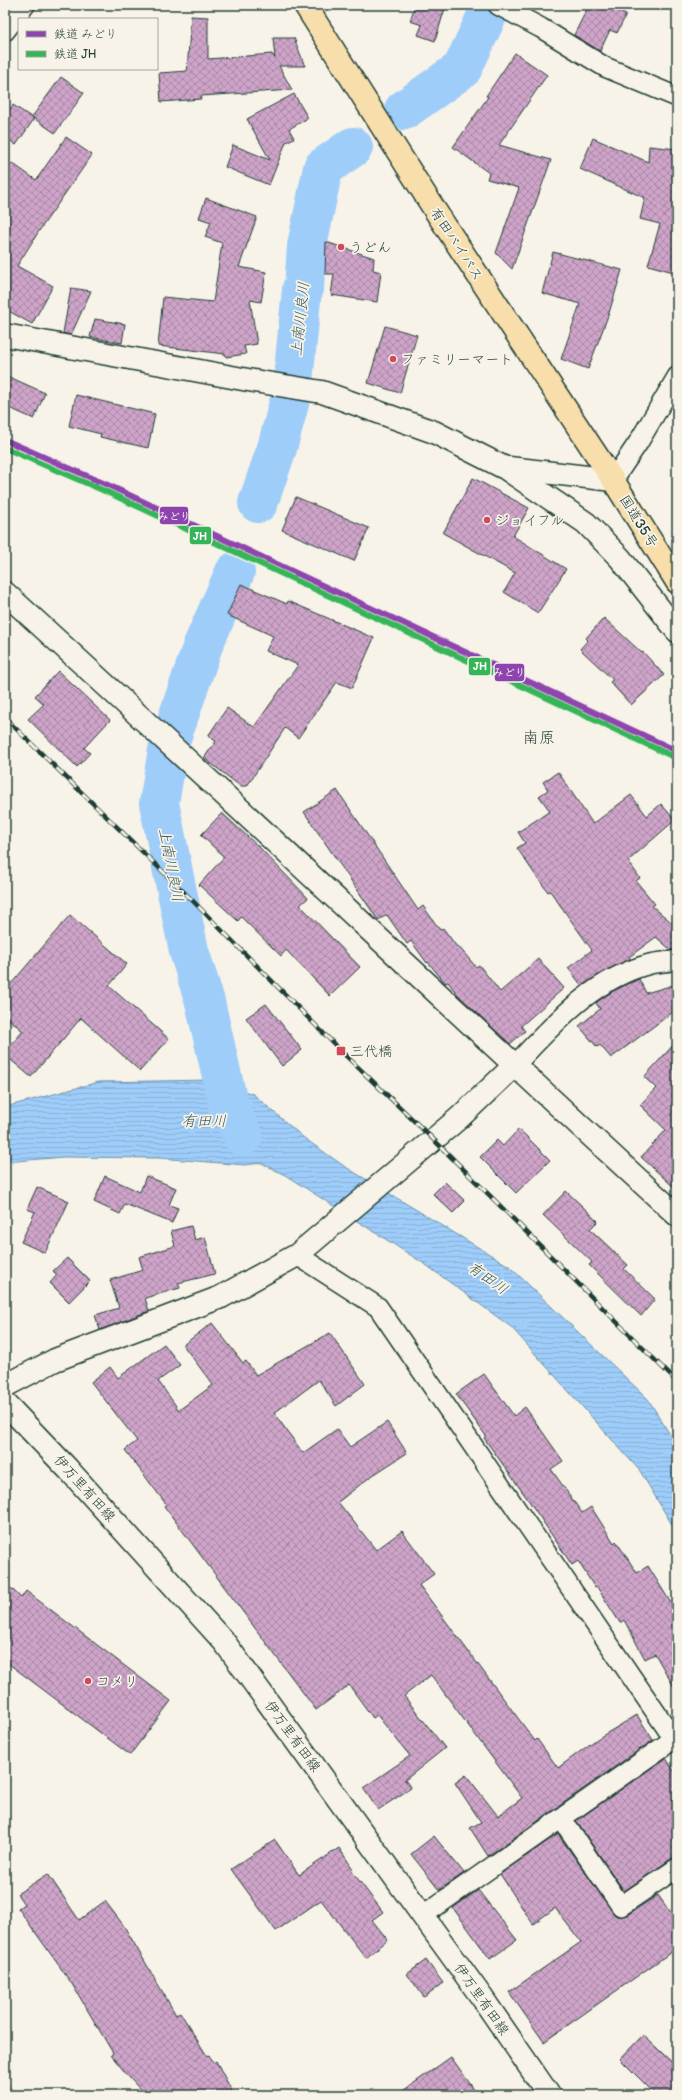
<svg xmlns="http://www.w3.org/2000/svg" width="682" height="2100" viewBox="0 0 682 2100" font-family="'Balsamiq Sans','Klee One',sans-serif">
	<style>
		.forest { fill: url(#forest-firs); stroke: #6c926c }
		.water { fill: url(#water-rules); stroke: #6c93ab }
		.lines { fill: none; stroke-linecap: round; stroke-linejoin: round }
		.river { stroke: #9fcdfa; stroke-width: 40 }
		.building { fill: url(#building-cross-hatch); stroke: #1f3d34 }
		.street-casing { stroke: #1f3d34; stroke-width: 22 }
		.secondary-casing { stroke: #1f3d34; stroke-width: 25 }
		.highway-casing { stroke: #1f3d34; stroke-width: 25 }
		.street { stroke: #f7f3e8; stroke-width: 19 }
		.secondary { stroke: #f7f3e8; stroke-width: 22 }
		.highway { stroke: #f8deab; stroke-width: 22 }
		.rail-casing { stroke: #1f3d34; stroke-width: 4.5 }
		.rail { stroke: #f7f3e8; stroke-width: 3; stroke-dasharray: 9; stroke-linecap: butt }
		.rail-1-casing { stroke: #f7f3e8; stroke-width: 9 }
		.rail-2-casing { stroke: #f7f3e8; stroke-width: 9 }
		.rail-1 { stroke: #8e44ad; stroke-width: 6 }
		.rail-2 { stroke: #36b558; stroke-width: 6 }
		.poi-dot { fill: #d1495b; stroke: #f7f3e8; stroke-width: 1.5 }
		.labels { text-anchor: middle; stroke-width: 3.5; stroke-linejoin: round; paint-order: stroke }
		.street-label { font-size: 14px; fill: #1f3d34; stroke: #f7f3e8 }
		.poi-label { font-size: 14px; fill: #1f3d34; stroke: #f7f3e8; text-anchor: start }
		.water-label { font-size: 15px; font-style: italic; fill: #395a5c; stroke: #f7f3e8 }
		.quarter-label { font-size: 16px; fill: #1f3d34; stroke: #f7f3e8 }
		.line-badge { stroke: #f7f3e8; stroke-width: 1.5 }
		.badge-label { font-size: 11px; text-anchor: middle; font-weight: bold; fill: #fff }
	</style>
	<defs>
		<pattern id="forest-firs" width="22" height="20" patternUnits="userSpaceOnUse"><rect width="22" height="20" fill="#b8e7a5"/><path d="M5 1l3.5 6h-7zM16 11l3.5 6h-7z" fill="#9ec78f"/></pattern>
		<pattern id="water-rules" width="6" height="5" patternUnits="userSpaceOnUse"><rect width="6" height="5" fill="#9fcdfa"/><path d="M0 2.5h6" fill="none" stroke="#88b1d7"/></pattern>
		<pattern id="building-cross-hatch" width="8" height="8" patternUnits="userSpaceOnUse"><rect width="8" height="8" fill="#cea4c9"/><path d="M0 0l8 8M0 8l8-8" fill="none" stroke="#a787a4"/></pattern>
	</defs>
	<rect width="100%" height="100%" fill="#f7f3e8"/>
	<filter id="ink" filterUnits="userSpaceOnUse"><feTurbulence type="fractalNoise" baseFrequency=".025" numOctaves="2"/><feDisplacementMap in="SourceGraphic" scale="8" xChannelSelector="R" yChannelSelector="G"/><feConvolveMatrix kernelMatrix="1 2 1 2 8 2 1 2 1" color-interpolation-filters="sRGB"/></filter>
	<g filter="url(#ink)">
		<path class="forest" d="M5,2082L17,2095H5Z"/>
		<path class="water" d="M210,1080L253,1094L304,1138L344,1166L509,1266L648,1399L677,1446V1533L640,1471L511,1327L426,1265L285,1175L261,1163L245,1165L159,1158L64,1157L5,1162V1107L99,1082Z"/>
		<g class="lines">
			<g class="river">
				<path d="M404,110L462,69L492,5"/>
				<path d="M258,503L277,448L292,392L302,289L304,288L307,246L323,168L353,147"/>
				<path d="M235,572L203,645L169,744L159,803L189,951L205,1002L229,1107L243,1136"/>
			</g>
		</g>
		<g class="building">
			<path d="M415,5H446L435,41L418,35L422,25L410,21Z"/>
			<path d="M589,5H618L615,10L626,15L617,33L610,30L600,51L574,35Z"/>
			<path d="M191,16L208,17V59L272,54L275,58L273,38H294L305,66H279L292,90L201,96V99L161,102L159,73L187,71Z"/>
			<path d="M515,53L547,75L499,145L551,160L512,269L496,253L519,188L487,179L489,173L453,147L488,97L486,96Z"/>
			<path d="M61,77L84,93L55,133L32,117Z"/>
			<path d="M294,94L308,118L289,129L294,138L286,142L269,185L225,167L233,145L270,160L247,119Z"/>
			<path d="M13,105L34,119L16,145L5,137V116Z"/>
			<path d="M66,137L92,155L39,231L17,266L53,286L32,324L5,309V173L12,163L36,180Z"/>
			<path d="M593,138L648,162L649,146L677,149V273L648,265L660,224L640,219L645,198L580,169Z"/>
			<path d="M206,198L257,217L239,267L266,272L261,302L250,300L257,344L244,346L246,354L226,357L225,354L158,346L163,297L213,302L222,243L205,237L211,222L199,218Z"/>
			<path d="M326,242L374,258L373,270L381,272L377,302L331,295L334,274H325Z"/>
			<path d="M553,252L622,270L609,313L588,369L561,359L580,304L542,293Z"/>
			<path d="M71,288L91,291L71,335L63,333Z"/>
			<path d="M95,319L125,324L122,343L90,337Z"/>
			<path d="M385,326L417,335L400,393L368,383Z"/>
			<path d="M5,375L45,393L34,419L5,406Z"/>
			<path d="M76,395L155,414L148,448L100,437L101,434L69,426Z"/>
			<path d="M473,478L529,508L513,536L566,569L538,613L504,592L515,573L443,533Z"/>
			<path d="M296,497L369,528L354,561L282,530Z"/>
			<path d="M241,584L287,604L288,601L374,638L352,688L337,682L298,738L285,728L247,786H240L204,758L216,741L208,736L227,708L254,727L298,665L266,651L273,636L227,615Z"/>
			<path d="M604,618L642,653L643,652L664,675L631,705L610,682L613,680L580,649L588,640L586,638Z"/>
			<path d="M58,671L110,720L84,748L90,753L77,767L28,719L44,704L35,696Z"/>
			<path d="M558,772L593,824L631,795L647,816L661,804L675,820L628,861L640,878L636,881L655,904L652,906L677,927V949L671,950L656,937L629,957L630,959L605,971L582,986L568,968L592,950L550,891L548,892L534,873L517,848L525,843L518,832L550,811L539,796L548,790L543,782Z"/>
			<path d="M337,790L418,910L423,906L440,930L443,928L457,947L458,946L476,967L479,965L500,992L538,959L564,988L521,1026L525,1031L510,1044L458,995L448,982L445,983L428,962L427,963L411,941L407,944L387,915L378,920L304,812Z"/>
			<path d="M222,813L261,849L308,898L300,905L360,967L330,996L286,950L281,956L241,917L238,921L199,885L224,857L201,835Z"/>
			<path d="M70,915L127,964L109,986L169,1039L140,1071L81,1018L31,1077L5,1055V1052L23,1031L5,1016V991Z"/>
			<path d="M639,979L646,993L677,984V1009L611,1058L600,1045L597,1047L579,1026L600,1009L596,1003L598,1001L615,990Z"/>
			<path d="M266,1004L302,1050L282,1066L246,1018Z"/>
			<path d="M677,1041V1190L641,1157L666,1130L640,1105L656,1088L644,1077Z"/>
			<path d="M519,1129L550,1160L516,1193L480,1157L497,1140L503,1146Z"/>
			<path d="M105,1176L140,1192L146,1176L176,1188L169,1205L178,1208L172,1223L125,1204L120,1214L94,1202Z"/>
			<path d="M445,1182L465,1201L453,1213L433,1194Z"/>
			<path d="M37,1187L69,1201L45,1253L21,1242L35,1212L27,1209Z"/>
			<path d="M566,1191L598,1221L590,1229L628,1265L624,1269L655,1299L641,1316L589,1265L592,1262L543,1215Z"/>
			<path d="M191,1226L195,1240L205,1237L215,1274L178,1283L180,1288L145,1298L149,1311L100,1330L95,1315L119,1308L110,1280L143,1270L139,1257L175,1246L171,1231Z"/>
			<path d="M67,1258L90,1281L69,1302L50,1283L57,1275L53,1271Z"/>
			<path d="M212,1323L243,1363L246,1361L256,1375L330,1333L365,1384L336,1406L319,1380L274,1413L303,1453L337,1429L350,1447L387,1422L407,1453L370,1477L338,1502L376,1550L402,1531L434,1574L419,1585L535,1741L537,1739L558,1768L597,1739L637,1715L653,1740L488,1856L470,1828L481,1822L455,1783L466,1775L498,1816L522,1798L431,1675L404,1696L445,1748L405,1780L411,1788L378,1810L363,1788L410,1756L377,1715L373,1718L349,1685L316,1710L164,1506L166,1504L125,1450L137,1441L91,1382L110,1367L118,1378L164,1344L180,1365L158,1381L179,1410L213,1385L183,1345Z"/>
			<path d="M484,1374L514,1416L525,1407L563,1461L551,1469L582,1513L591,1507L614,1543L616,1541L637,1573L648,1566L677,1613V1692L655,1654L645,1659L624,1620L620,1623L597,1587L595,1588L578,1561L572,1565L529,1501L484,1438L486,1436L456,1394Z"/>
			<path d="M5,1582L21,1598L26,1591L171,1701L130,1755L5,1661Z"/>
			<path d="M666,1758L677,1776V1857L671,1859L624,1891L576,1821Z"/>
			<path d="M558,1834L616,1916L627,1915L658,1895L677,1922V1948L544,2042L509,1992L581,1942L555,1908L533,1924L500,1874Z"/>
			<path d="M434,1836L464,1873L439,1890L411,1854Z"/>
			<path d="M275,1840L299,1875L339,1848L353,1869L351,1870L383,1912L372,1920L388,1940L366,1958L321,1900L276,1931L231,1869Z"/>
			<path d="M48,1874L79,1920L105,1901L124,1926L176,2015L180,2012L207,2056L209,2055L213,2063L216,2061L234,2095H145L128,2076L111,2055L113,2053L72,1984L18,1908L24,1904L17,1894Z"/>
			<path d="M478,1890L517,1940L490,1959L453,1908Z"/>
			<path d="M426,1960L443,1983L424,1997L407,1974Z"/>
			<path d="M643,2035L677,2067V2095H656L620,2059Z"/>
			<path d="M451,2057L478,2095H397Z"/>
		</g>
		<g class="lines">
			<defs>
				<g id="street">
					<path d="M498,5L541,28L605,67L677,97"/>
					<path d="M5,31L25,5"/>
					<path d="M613,480L638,443L677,377"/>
					<path d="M514,1066C553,1025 592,979 650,964C658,962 668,962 677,960"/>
					<path d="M297,1255L378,1307L674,1739L422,1916"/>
					<path d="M561,1818L621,1906L677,1868"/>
				</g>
				<g id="secondary">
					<path d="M5,335L248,380L322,392L434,432L505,468L586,523L620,558L677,631"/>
					<path d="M509,468L613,480"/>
					<path d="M5,593C231,798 452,1009 677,1215"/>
					<path d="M5,1386L55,1360L221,1297L297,1255L459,1118L514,1066"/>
					<path d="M5,1403L68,1469L225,1643L483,1999L549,2095"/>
				</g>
				<path id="highway" d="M305,5L438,215L613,480L677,582"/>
			</defs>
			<use href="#street" class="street-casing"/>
			<use href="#secondary" class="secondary-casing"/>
			<use href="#highway" class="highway-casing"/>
			<use href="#street" class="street"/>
			<use href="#secondary" class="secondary"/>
			<use href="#highway" class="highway"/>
			<defs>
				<path id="rail" d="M5,718L189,897L341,1051L434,1140L677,1382"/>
			</defs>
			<use href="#rail" class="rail-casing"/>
			<use href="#rail" class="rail"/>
			<defs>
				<path id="rail-1" d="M5,440L110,486L677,751"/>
				<path id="rail-2" d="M5,448L107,492L674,757"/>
			</defs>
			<use href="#rail-1" class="rail-1-casing"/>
			<use href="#rail-2" class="rail-2-casing"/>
			<use href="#rail-1" class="rail-1"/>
			<use href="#rail-2" class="rail-2"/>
		</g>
	</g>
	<g class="poi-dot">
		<circle cx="341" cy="247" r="4"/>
		<circle cx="393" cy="359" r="4"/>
		<circle cx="487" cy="520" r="4"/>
		<rect x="336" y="1046" width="10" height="10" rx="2"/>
		<circle cx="88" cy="1681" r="4"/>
	</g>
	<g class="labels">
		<g class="street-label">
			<text transform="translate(457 244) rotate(57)" y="5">有田バイパス</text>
			<text transform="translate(639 521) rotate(58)" y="5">国道35号</text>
			<text transform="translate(85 1488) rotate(48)" y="5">伊万里有田線</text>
			<text transform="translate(293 1736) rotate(54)" y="5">伊万里有田線</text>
			<text transform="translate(482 1999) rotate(55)" y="5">伊万里有田線</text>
		</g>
		<g class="poi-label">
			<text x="349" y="252">うどん</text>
			<text x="401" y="364">ファミリーマート</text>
			<text x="495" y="525">ジョイフル</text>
			<text x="350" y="1056">三代橋</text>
			<text x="96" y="1686">コメリ</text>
		</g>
		<g class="water-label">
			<text transform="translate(300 319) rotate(-84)" y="5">上南川良川</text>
			<text transform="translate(171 865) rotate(79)" y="5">上南川良川</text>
			<text x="204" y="1126">有田川</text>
			<text transform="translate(488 1278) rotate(35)" y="5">有田川</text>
		</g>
		<g class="quarter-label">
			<text x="539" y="743">南原</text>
		</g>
	</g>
	<g class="line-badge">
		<rect x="159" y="506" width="30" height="19" rx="4" fill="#8e44ad"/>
		<rect x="189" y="526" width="23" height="19" rx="4" fill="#36b558"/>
		<rect x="468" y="657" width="23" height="19" rx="4" fill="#36b558"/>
		<rect x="494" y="663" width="31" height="19" rx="4" fill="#8e44ad"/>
	</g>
	<g class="badge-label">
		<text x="174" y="520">みどり</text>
		<text x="200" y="540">JH</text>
		<text x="480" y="670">JH</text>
		<text x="509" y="676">みどり</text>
	</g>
	<rect width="682" height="2100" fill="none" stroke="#f7f3e8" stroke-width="20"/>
	<rect x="10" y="10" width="662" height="2080" fill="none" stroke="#1f3d34" stroke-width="1.5" filter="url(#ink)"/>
	<rect x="18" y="18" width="140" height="52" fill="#f7f3e8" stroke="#a1aaa0"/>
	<rect x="26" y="31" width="20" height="6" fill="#8e44ad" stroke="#a1aaa0"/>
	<text x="54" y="38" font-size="12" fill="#1f3d34">鉄道 みどり</text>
	<rect x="26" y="51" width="20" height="6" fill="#36b558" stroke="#a1aaa0"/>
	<text x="54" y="58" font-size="12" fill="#1f3d34">鉄道 JH</text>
</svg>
